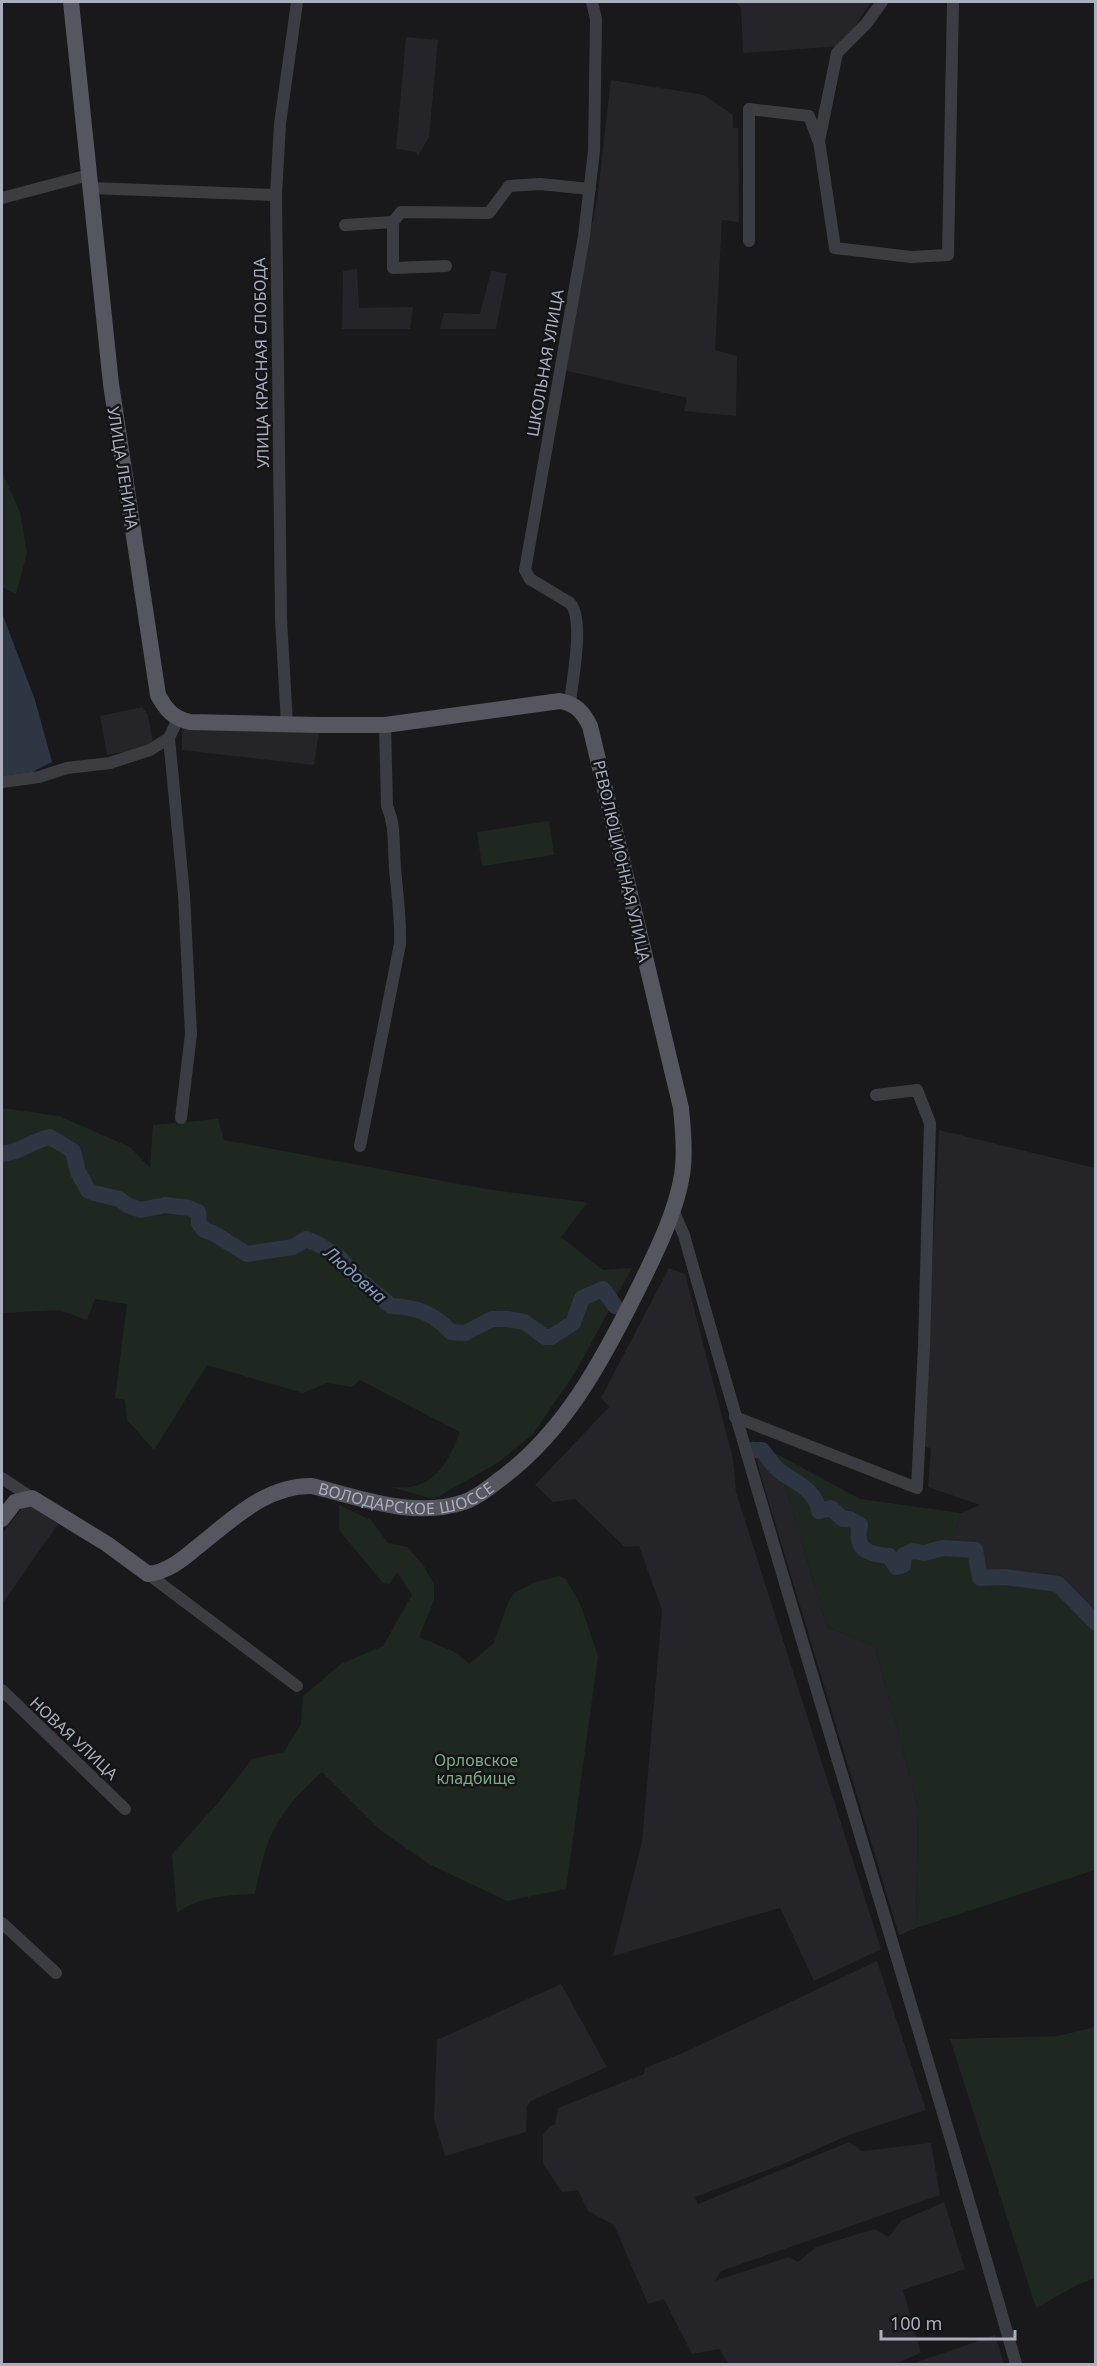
<svg xmlns="http://www.w3.org/2000/svg" width="1097" height="2366" viewBox="0 0 1097 2366" font-family="'Noto Sans',sans-serif">
	<style>
		.built { fill: #252529 }
		.green { fill: #1e2821 }
		.water { fill: #2d3642 }
		.lines { fill: none; stroke-linecap: round; stroke-linejoin: round }
		.river { stroke: #2d3642; stroke-width: 16 }
		.minor { stroke: #3c3c43; stroke-width: 12 }
		.major { stroke: #555660; stroke-width: 16 }
		.labels { text-anchor: middle; stroke-width: 5; stroke-linejoin: round; paint-order: stroke }
		.street-label { font-size: 16px; fill: #aaaebd; stroke: #141417 }
		.park-label { font-size: 16px; fill: #80a987; stroke: #141417 }
		.water-label { font-size: 18px; font-style: italic; fill: #7e97ba; stroke: #141417 }
	</style>
	<rect width="100%" height="100%" fill="#19191c"/>
	<g class="built">
		<path d="M734,2H871L842,46L743,53L741,7Z"/>
		<path d="M406,37L438,40L429,137L418,156L416,152L396,149Z"/>
		<path d="M611,80L704,95L733,115V128H738L739,222L722,220L715,350L737,356L736,416L684,411L687,398L563,370L597,200Z"/>
		<path d="M357,269L359,308L413,307L410,329H342L343,271Z"/>
		<path d="M491,271L507,273L496,329H440L444,313L480,314Z"/>
		<path d="M142,707L148,715L153,743L136,750L107,755L100,716Z"/>
		<path d="M182,727L319,731L314,765L182,750Z"/>
		<path d="M939,1130L1095,1168V1615L1058,1573L981,1575L954,1539L961,1513L980,1505L928,1487L931,1448L923,1447Z"/>
		<path d="M669,1268L685,1274L733,1459L736,1492L881,1949L814,1981L780,1908L613,1956L642,1842L662,1610L639,1546L625,1547L575,1499L553,1502L535,1485L609,1407L601,1398Z"/>
		<path d="M763,1454L783,1479L827,1627L875,1646L918,1807L916,1928L899,1935L755,1456Z"/>
		<path d="M26,1503L58,1524L2,1604V1534Z"/>
		<path d="M877,1961L926,2110L849,2135L781,2165L695,2197L698,2204L849,2142L862,2151L931,2143L940,2195L721,2271L715,2281L789,2257L798,2262L816,2247L874,2229L889,2237L901,2221L944,2202L965,2269L903,2290L921,2353L894,2364H729L719,2349L692,2354L664,2299L648,2304L614,2225L588,2211L578,2190L562,2192L543,2164V2135L549,2127L555,2124L558,2108L644,2074L645,2068L683,2053Z"/>
		<path d="M561,1984L607,2067L531,2101L527,2106L526,2132L445,2156L434,2119L437,2040Z"/>
		<path d="M995,2335L1004,2364H912Z"/>
	</g>
	<g class="green">
		<path d="M2,472L20,512L27,553L16,594L2,587Z"/>
		<path d="M549,821L554,855L482,866L477,832Z"/>
		<path d="M2,1108L59,1116L130,1147L150,1168L153,1125L218,1119L224,1140L486,1189L583,1202L587,1203L561,1237L603,1270L632,1268L576,1371L533,1434L499,1462L434,1499L391,1487C432,1492 447,1466 460,1432L360,1380L352,1387L327,1383L303,1393L207,1365L154,1450L127,1420L125,1400L115,1398L127,1304L95,1299L87,1320L59,1310L2,1313Z"/>
		<path d="M751,1440L860,1499L961,1513L954,1539L980,1545L982,1575L1058,1573L1095,1615V1870L916,1928L918,1807L875,1646L827,1627L783,1479Z"/>
		<path d="M339,1505L371,1520L388,1543L407,1547L424,1566L434,1585V1600L419,1637L457,1653L469,1664L494,1643L507,1605L514,1593L533,1583L559,1576L566,1579L581,1606L598,1656L566,1889L507,1901L429,1864L380,1830L322,1772C277,1812 266,1835 255,1894C228,1895 200,1896 177,1913L172,1854L218,1803L252,1759L284,1752L301,1724L303,1696L341,1664L383,1646L412,1595L397,1572L390,1584L383,1583L339,1530Z"/>
		<path d="M1095,2027V2278L1077,2285L1036,2308L950,2039L1058,2036Z"/>
	</g>
	<path class="water" d="M2,613L35,700L52,762L32,772L2,776Z"/>
	<g class="lines">
		<g class="river">
			<path d="M2,1154C22,1152 31,1141 50,1137L73,1151L78,1172L88,1190L94,1193L119,1199L129,1206L141,1210L165,1205L189,1208L198,1212L199,1223L204,1230L213,1233L247,1254L293,1247L306,1239L318,1244L340,1258L356,1277L391,1306C417,1307 433,1313 451,1332L465,1333L492,1319H507L524,1322L545,1337H551L573,1323L582,1298L603,1289L615,1306"/>
			<path d="M751,1450H762C768,1457 773,1467 781,1472C796,1483 816,1490 819,1511L831,1508L843,1519H850L860,1525C854,1550 867,1554 889,1556L896,1567L903,1565L904,1555L913,1551L924,1553L943,1548L975,1550L980,1578L1005,1577L1058,1584L1096,1623"/>
		</g>
		<g class="minor">
			<path d="M882,2L866,24L837,53L819,141L835,248L911,257L948,255L953,2"/>
			<path d="M90,188L276,195"/>
			<path d="M2,198L89,175"/>
			<path d="M393,222V268L446,266"/>
			<path d="M345,225L393,222L401,212L489,213L509,186L540,184L590,189"/>
			<path d="M749,241V109L809,116L818,140"/>
			<path d="M570,703C572,681 585,619 570,603L530,579L525,570L584,236L594,151L596,19L592,2"/>
			<path d="M178,719L169,738L184,895L191,1034L181,1118"/>
			<path d="M287,724L281,619L276,195L280,124L297,2"/>
			<path d="M2,782L39,777L67,768L110,763L150,750L169,738"/>
			<path d="M360,1146L400,944C401,918 397,893 395,868C393,846 396,827 387,806L385,725"/>
			<path d="M672,1208L684,1235C790,1613 909,1987 1016,2364"/>
			<path d="M735,1417L917,1488L924,1346L930,1123L917,1090L876,1095"/>
			<path d="M2,1478L32,1498"/>
			<path d="M148,1574L297,1686"/>
			<path d="M2,1690L125,1809"/>
			<path d="M2,1923L56,1973"/>
		</g>
		<path class="major" id="s1" d="M2,1519L15,1502L32,1498L107,1544L148,1574C167,1572 182,1560 196,1548C231,1521 265,1485 312,1486C361,1498 414,1519 464,1502C476,1498 489,1488 499,1480C564,1433 602,1361 637,1291C655,1255 679,1207 683,1167C685,1147 683,1128 681,1108L590,726C583,712 576,704 560,701L385,725H318L190,722C173,718 166,710 158,695L111,384L71,2"/>
	</g>
	<g class="labels">
		<g class="street-label">
			<text transform="translate(261 363) rotate(-91)" y="6">УЛИЦА КРАСНАЯ СЛОБОДА</text>
			<text transform="translate(545 363) rotate(-80)" y="6">ШКОЛЬНАЯ УЛИЦА</text>
			<text transform="translate(123 468) rotate(81)" y="6">УЛИЦА ЛЕНИНА</text>
			<text transform="translate(622 861) rotate(77)" y="6">РЕВОЛЮЦИОННАЯ УЛИЦА</text>
			<text dy="6" stroke="none"><textPath href="#s1" startOffset="465">ВОЛОДАРСКОЕ ШОССЕ</textPath></text>
			<text transform="translate(74 1738) rotate(43)" y="6">НОВАЯ УЛИЦА</text>
		</g>
		<g class="park-label">
			<text x="476" y="1766">Орловское<tspan x="476" dy="18">кладбище</tspan></text>
		</g>
		<g class="water-label">
			<text transform="translate(355 1275) rotate(41)" y="6">Людовна</text>
		</g>
	</g>
	<rect width="1097" height="2366" fill="none" stroke="#aaaebd" stroke-width="6"/>
	<path d="M881 2330v9h134v-9" fill="none" stroke="#aaaebd" stroke-width="3"/>
	<text x="890" y="2330" font-size="18" fill="#aaaebd" stroke="#141417" stroke-width="4.5" paint-order="stroke">100 m</text>
</svg>
